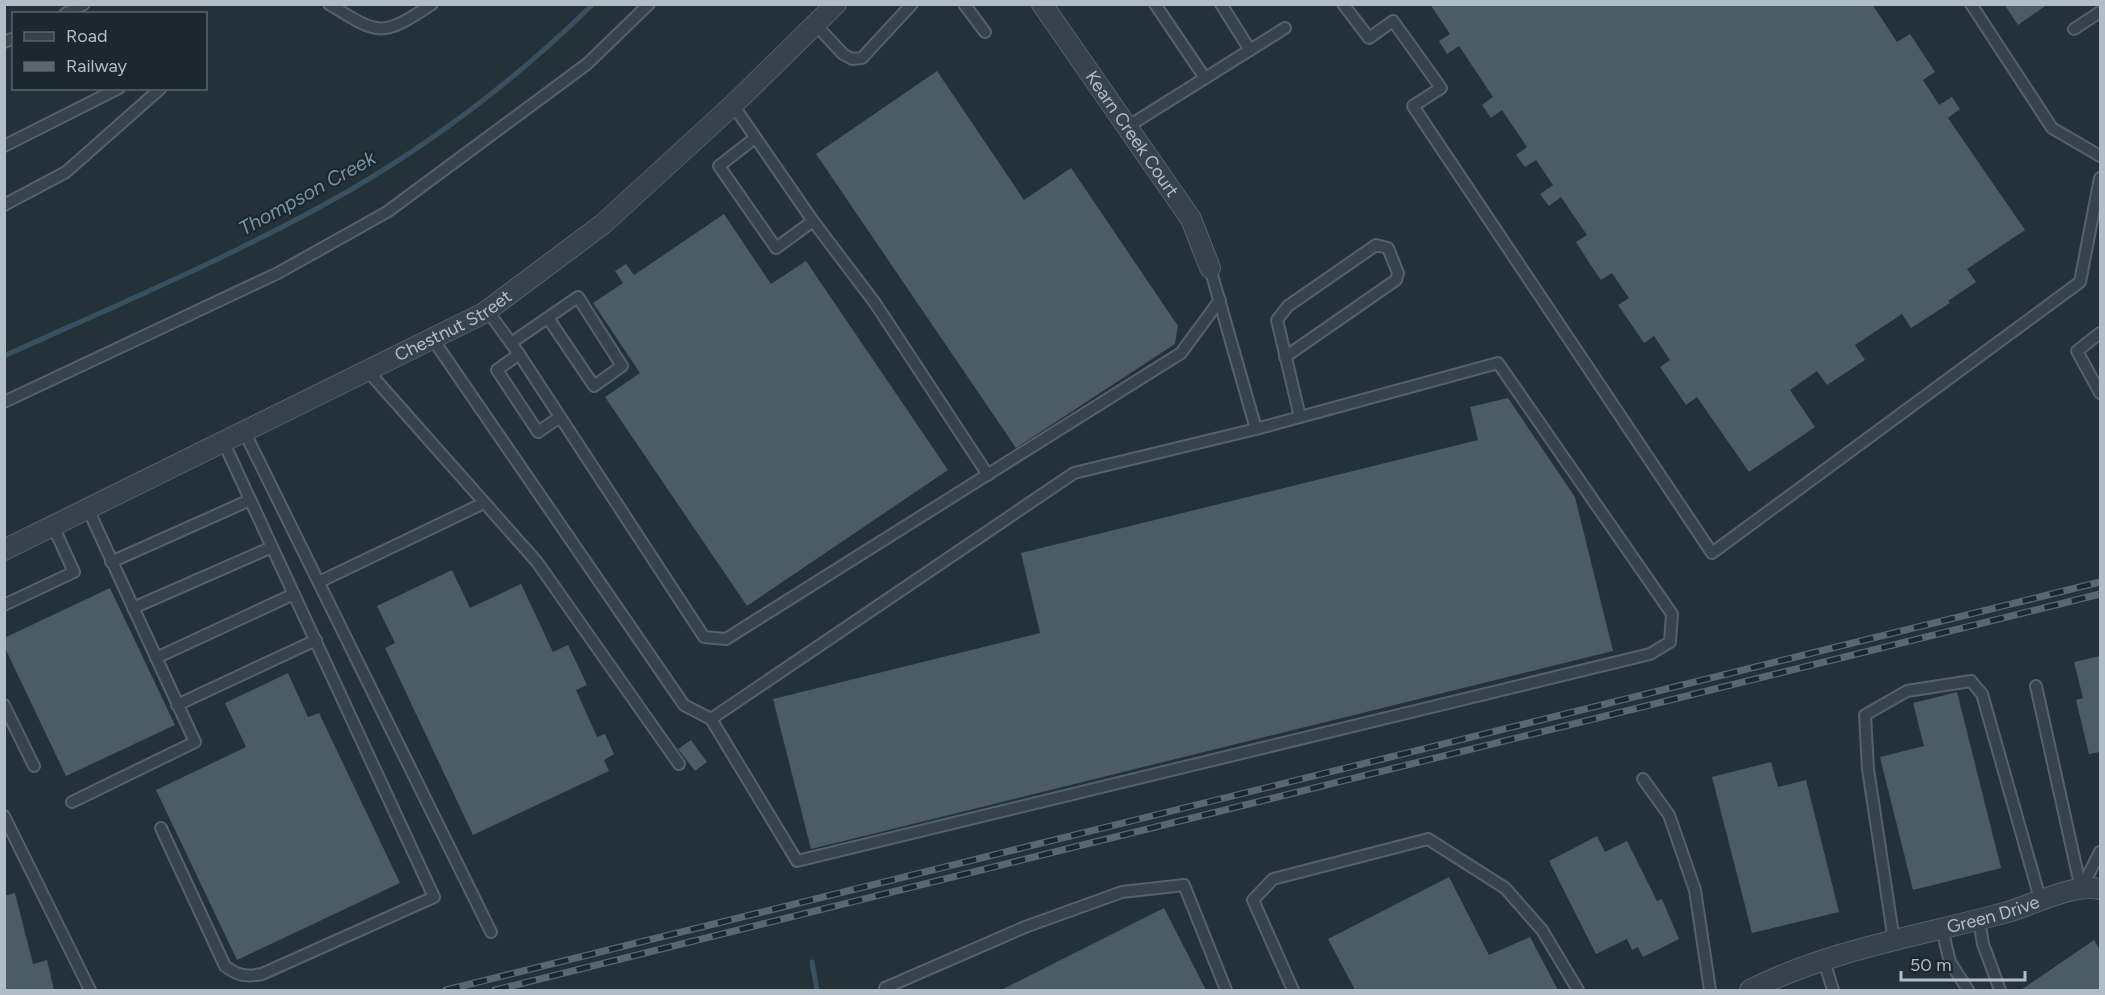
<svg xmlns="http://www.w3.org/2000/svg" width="2105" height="995" viewBox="0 0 2105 995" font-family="Figtree,sans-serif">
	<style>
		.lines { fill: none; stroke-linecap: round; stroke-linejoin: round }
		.stream { stroke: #38505f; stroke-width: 5 }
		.building { fill: #4c5c65 }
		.lane-casing { stroke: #556167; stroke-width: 14 }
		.street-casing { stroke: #556167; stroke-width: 22 }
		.lane { stroke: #37434a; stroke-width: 10 }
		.street { stroke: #37434a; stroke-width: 20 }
		.rail-casing { stroke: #596870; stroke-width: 7 }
		.rail { stroke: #1c282e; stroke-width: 4.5; stroke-dasharray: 14; stroke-linecap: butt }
		.labels { text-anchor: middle; stroke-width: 4.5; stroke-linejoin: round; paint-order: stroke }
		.street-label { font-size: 18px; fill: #b2bec6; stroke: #1c282e }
		.water-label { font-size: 20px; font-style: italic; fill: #7495a8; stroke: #1c282e }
	</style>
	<rect width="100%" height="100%" fill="#233139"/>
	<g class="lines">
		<g class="stream">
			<path d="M4,356C121,303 241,253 352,189C439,138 521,75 593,4"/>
			<path d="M812,962L817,990"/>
		</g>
	</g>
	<g class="building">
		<path d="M1430,4H1872L1897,42L1910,34L1935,72L1923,80L1939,105L1952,97L1960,109L1948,118L2025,230L1967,269L1976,282L1948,301L1950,303L1911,328L1902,314L1855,345L1865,360L1827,385L1817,371L1790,390L1815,427L1749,472L1697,397L1686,405L1660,367L1670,360L1654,336L1644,343L1618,305L1629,298L1612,273L1601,280L1592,267L1576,242L1587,235L1561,197L1549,206L1540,194L1553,185L1536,160L1525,167L1516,155L1527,147L1502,110L1491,118L1482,105L1493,97L1459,46L1447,54L1439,41L1450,34Z"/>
		<path d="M2004,4H2048L2018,25Z"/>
		<path d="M937,71L1024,200L1071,168L1178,326L1175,344L1016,448L816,154Z"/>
		<path d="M724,214L771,284L806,261L948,470L747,606L605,397L640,373L593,303L623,283L615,271L626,264L634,275Z"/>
		<path d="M1508,398L1575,497L1613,651L811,849L773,699L1040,633L1021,553L1478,440L1470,407Z"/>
		<path d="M452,570L470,608L521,584L553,652L568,645L587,685L576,690L597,737L605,734L614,754L604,760L609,771L473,835L385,648L395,643L377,606Z"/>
		<path d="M110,588L175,725L66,776L4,646V638Z"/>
		<path d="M2100,656V752L2089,754L2076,700L2083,698L2074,662Z"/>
		<path d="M288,673L308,717L319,713L400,883L237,960L156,790L246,747L225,703Z"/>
		<path d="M1957,692L2001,868L1913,890L1880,757L1924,746L1913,703Z"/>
		<path d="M691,740L707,762L695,771L678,749Z"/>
		<path d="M1771,762L1778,787L1806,780L1839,912L1752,933L1712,777Z"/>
		<path d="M1597,836L1605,852L1627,841L1657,901L1662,899L1679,939L1643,957L1638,947L1632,950L1627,939L1596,954L1549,861Z"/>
		<path d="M1449,877L1489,955L1530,937L1558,990H1355L1328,939Z"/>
		<path d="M15,893L33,964L47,960L54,990H4V896Z"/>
		<path d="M1164,908L1206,990H1001Z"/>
		<path d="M2094,940L2100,950V990H2021Z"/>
	</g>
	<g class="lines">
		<defs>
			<g id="lane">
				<path d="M329,4C379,35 381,38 432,4"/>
				<path d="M964,4L985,32"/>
				<path d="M1155,4L1205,78"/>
				<path d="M1221,4L1250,50"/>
				<path d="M1343,4L1369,38L1393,21L1441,88L1413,106L1712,553L2080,282L2100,178"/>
				<path d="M1971,4L2052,128L2100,156"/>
				<path d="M65,14L84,4"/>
				<path d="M816,25L843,54L852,59L862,58L912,4"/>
				<path d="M2074,29L2100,12"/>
				<path d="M4,42L14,38"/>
				<path d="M733,105L813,221L875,303L988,475"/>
				<path d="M1127,127L1285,28"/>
				<path d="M755,138L719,166L776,248L813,221"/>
				<path d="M4,146L119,88"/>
				<path d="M4,205L66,172L161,88"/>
				<path d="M487,310L519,354L704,637L726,639L1181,353L1220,300"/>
				<path d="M2100,333L2077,351L2100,393"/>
				<path d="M432,338L684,705L711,719L1074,473L1256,429L1210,268"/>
				<path d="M511,343L578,297L622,366L594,386L548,318"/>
				<path d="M519,354L497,370L538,432L560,417"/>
				<path d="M1285,357L1396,280L1398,273L1388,248L1376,245L1288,306L1277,320L1300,417"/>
				<path d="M367,370L537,562L679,764"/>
				<path d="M4,402L278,273L387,212L587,64L649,4"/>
				<path d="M244,431L491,932"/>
				<path d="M111,562L250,500"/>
				<path d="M319,582L484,503"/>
				<path d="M4,605L74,572L53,526"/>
				<path d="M133,608L272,547"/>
				<path d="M156,658L294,594"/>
				<path d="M2036,686L2081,889"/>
				<path d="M4,705L34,766"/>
				<path d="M177,705L316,640"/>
				<path d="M711,719L797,861L1650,654L1670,642L1672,614L1498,363L1256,429"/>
				<path d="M1643,779L1669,815L1695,890L1710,990"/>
				<path d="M72,802L195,742L88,509"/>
				<path d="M4,816L90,990"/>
				<path d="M161,828L225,966C238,976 246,977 262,974L434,897L223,441"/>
				<path d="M2081,889L2100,852"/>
				<path d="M1979,920L1983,944L2000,990"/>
				<path d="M1942,929L1950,962L1968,990"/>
				<path d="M1894,941L1868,769L1865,715L1907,691L1971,681L1982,694L2041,902"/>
				<path d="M1824,961L1833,990"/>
				<path d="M885,988L1025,927L1122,892L1184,885L1226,990"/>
				<path d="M1293,990L1253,900L1273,879L1428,839L1505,888L1542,930L1578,990"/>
			</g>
			<g id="street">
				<path id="s1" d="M1042,4L1191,219L1210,268"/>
				<path id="s2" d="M4,550L484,313L603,224L733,105L836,4"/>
				<path id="s3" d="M1750,990C1829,950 1919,936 2004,913C2031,906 2073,883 2100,889"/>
			</g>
		</defs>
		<use href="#lane" class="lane-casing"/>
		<use href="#street" class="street-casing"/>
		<use href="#lane" class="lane"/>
		<use href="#street" class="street"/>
		<defs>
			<g id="rail">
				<path d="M446,990L2100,582"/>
				<path d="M495,990L2100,594"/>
			</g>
		</defs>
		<use href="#rail" class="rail-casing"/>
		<use href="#rail" class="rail"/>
	</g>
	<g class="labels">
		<g class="street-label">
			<text dy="6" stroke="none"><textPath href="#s1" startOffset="158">Kearn Creek Court</textPath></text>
			<text dy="6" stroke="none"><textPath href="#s2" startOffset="502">Chestnut Street</textPath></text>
			<text dy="6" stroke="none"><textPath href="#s3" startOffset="255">Green Drive</textPath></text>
		</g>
		<g class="water-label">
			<text transform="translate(307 193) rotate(-29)" y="7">Thompson Creek</text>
		</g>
	</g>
	<rect width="2105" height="995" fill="none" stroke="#b2bec6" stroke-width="12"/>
	<rect x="12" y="12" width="195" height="78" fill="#1c282e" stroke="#58646b" stroke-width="1.5"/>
	<rect x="24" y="32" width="30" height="9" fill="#37434a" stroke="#58646b" stroke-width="1.5"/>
	<text x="66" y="42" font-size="18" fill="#b2bec6">Road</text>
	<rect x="24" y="62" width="30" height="9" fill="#596870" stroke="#58646b" stroke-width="1.5"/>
	<text x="66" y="72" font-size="18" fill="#b2bec6">Railway</text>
	<path d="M1901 971v9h124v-9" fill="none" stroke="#b2bec6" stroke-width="3"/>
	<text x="1910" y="971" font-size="18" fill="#b2bec6" stroke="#1c282e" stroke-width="4.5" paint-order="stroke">50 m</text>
</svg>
